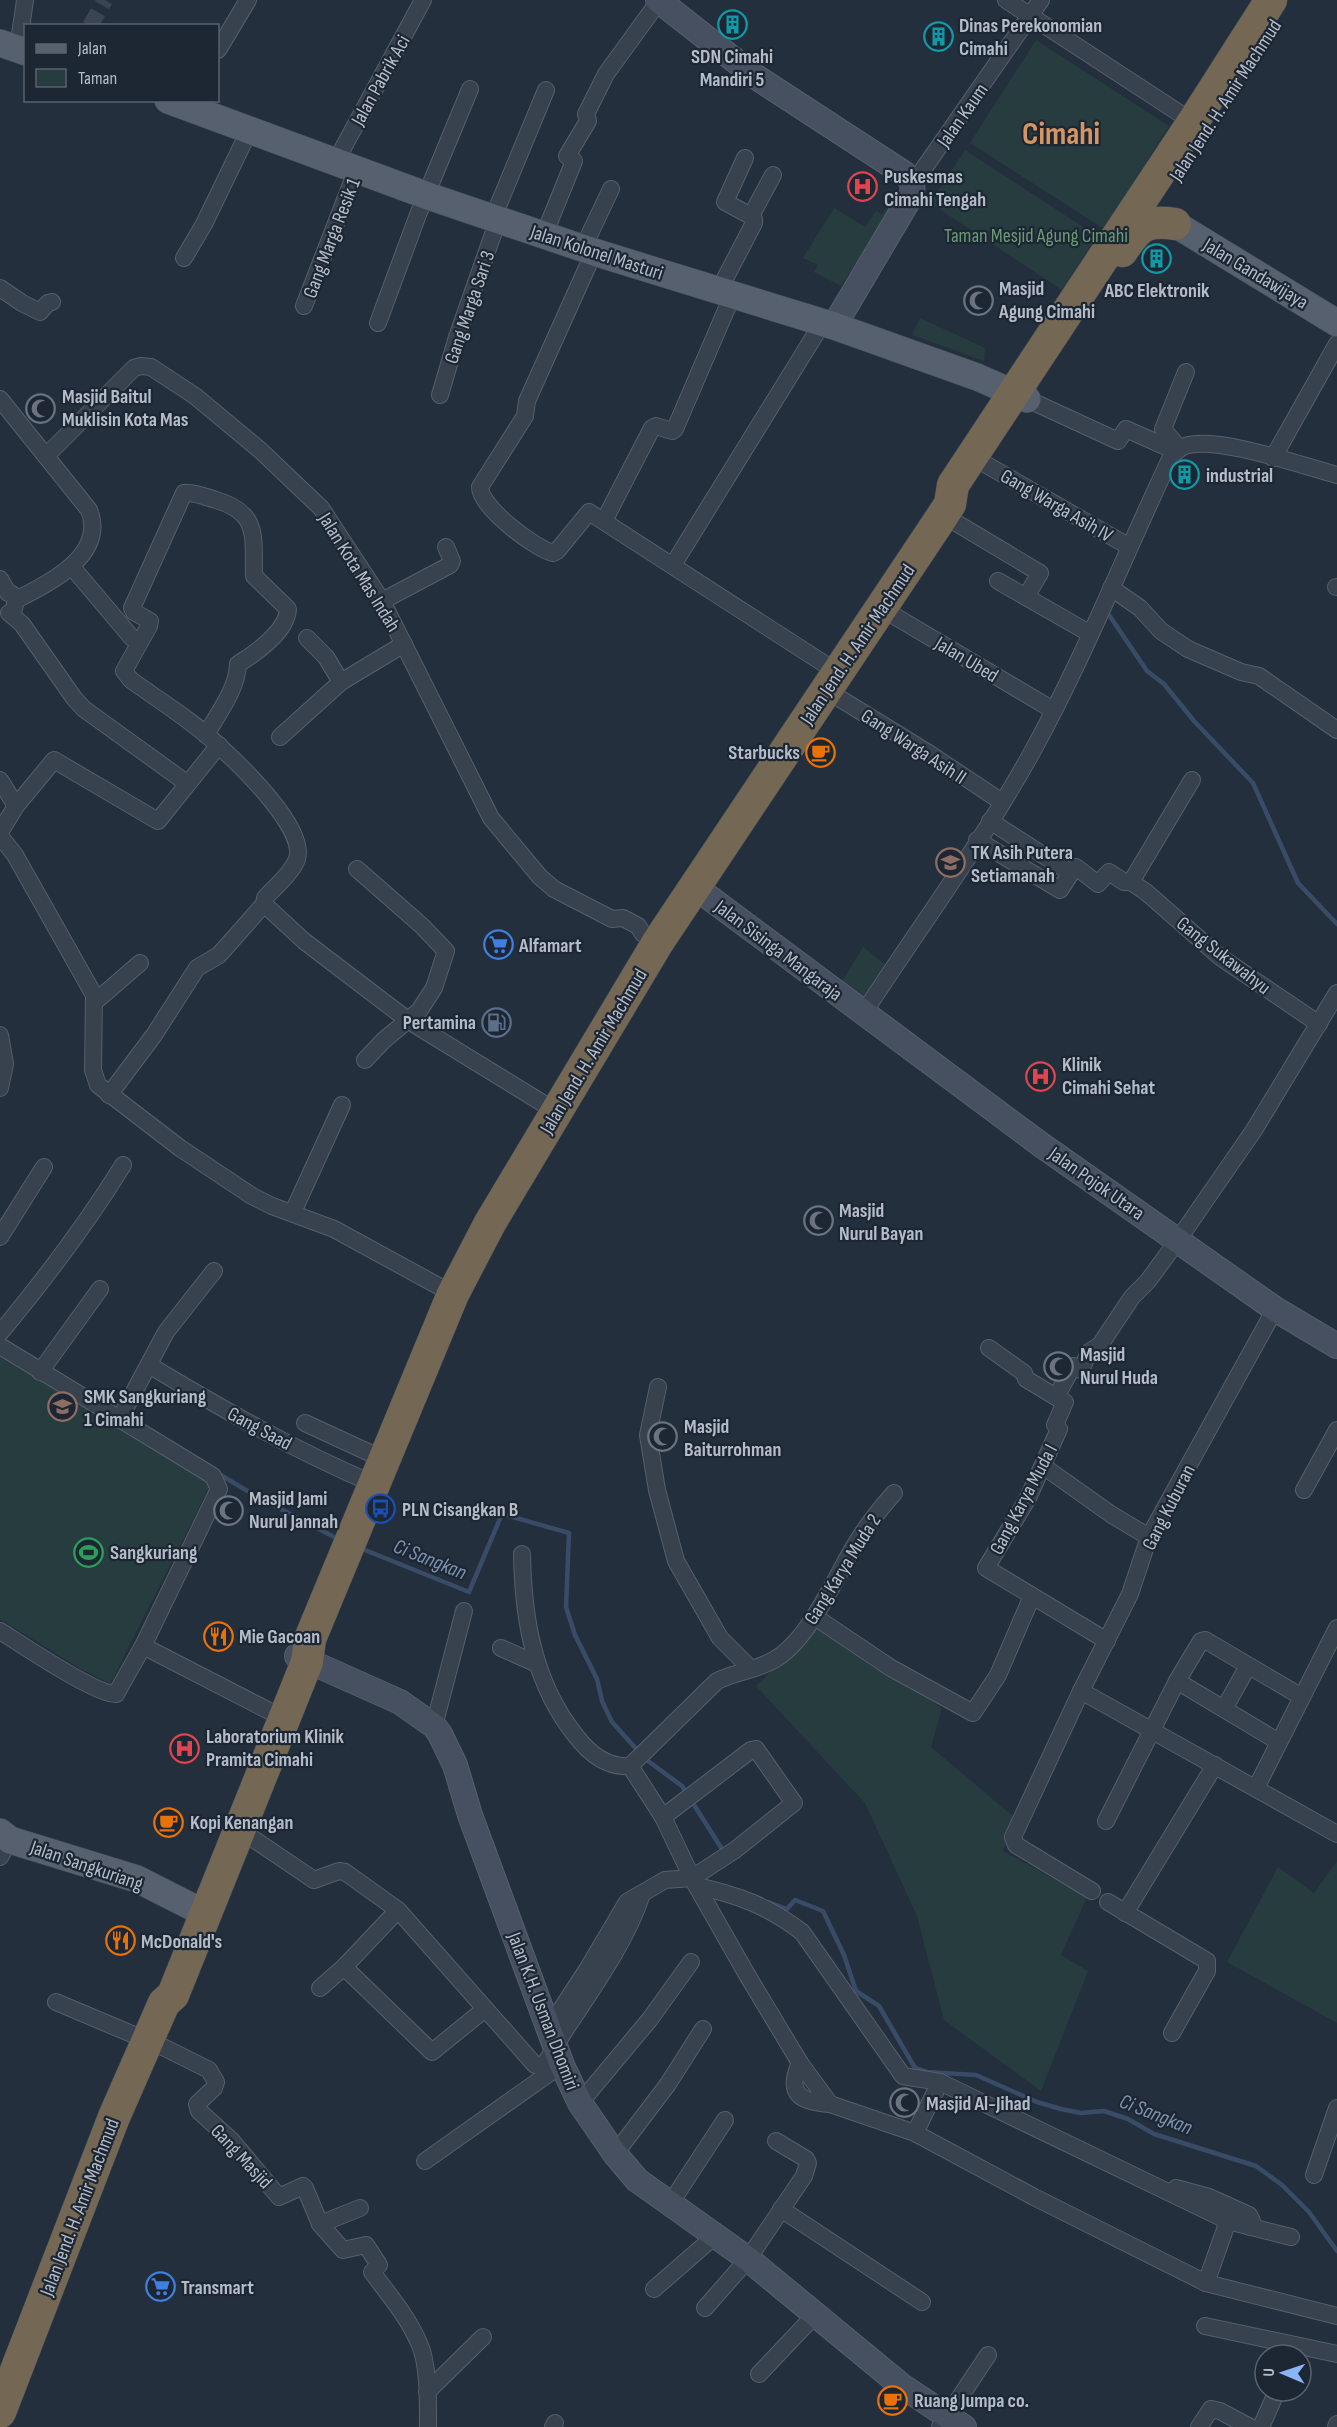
<svg xmlns="http://www.w3.org/2000/svg" width="1337" height="2427" viewBox="0 0 1337 2427" font-family="'Sofia Sans Condensed',sans-serif">
	<style>
		.green { fill: #263c3f }
		.lines { fill: none; stroke-linecap: round; stroke-linejoin: round }
		.stream { stroke: #394c67; stroke-width: 4.5 }
		.street-tunnel { stroke: #3a4453; stroke-width: 16; stroke-dasharray: 16 8; stroke-linecap: butt }
		.street-casing { stroke: #565f6c; stroke-width: 18 }
		.secondary-casing { stroke: #565f6c; stroke-width: 26 }
		.primary-casing { stroke: #414a57; stroke-width: 28 }
		.highway-casing { stroke: #434c59; stroke-width: 33 }
		.street { stroke: #38414e; stroke-width: 16 }
		.secondary { stroke: #465061; stroke-width: 24 }
		.primary { stroke: #56606e; stroke-width: 27 }
		.highway { stroke: #746855; stroke-width: 32 }
		.labels { text-anchor: middle; stroke-width: 4.5; stroke-linejoin: round; paint-order: stroke }
		.poi-label { font-size: 20px; font-weight: bold; fill: #b4bcc9; stroke: #1d2633; text-anchor: start }
		.street-label { font-size: 20px; fill: #b4bcc9; stroke: #1d2633 }
		.park-label { font-size: 20px; fill: #6b9a76; stroke: #1d2633 }
		.water-label { font-size: 21px; font-style: italic; fill: #7c92b1; stroke: #1d2633 }
		.town-label { font-size: 32px; font-weight: bold; fill: #d59563; stroke: #1d2633 }
	</style>
	<rect width="100%" height="100%" fill="#242f3e"/>
	<g class="green">
		<path d="M1036,40L1169,126L1104,229L970,143Z"/>
		<path d="M965,150L1097,236L1062,290L930,203Z"/>
		<path d="M893,199L898,202L841,286L814,272L818,265L803,258L834,208L865,227L876,211L882,214Z"/>
		<path d="M920,318L985,348L984,361L912,335Z"/>
		<path d="M863,947L887,966L861,1005L838,988Z"/>
		<path d="M0,1352L211,1484L110,1684L81,1669L0,1619Z"/>
		<path d="M816,1627L942,1708L931,1747L1015,1818L1003,1851L1087,1897L1061,1955L1088,1971L1041,2091L944,2020L917,1916L865,1803L756,1686Z"/>
		<path d="M1337,1861V2023L1227,1962L1278,1867L1314,1893Z"/>
	</g>
	<g class="lines">
		<g class="stream">
			<path d="M1107,612L1147,671L1164,684L1194,721L1253,783L1298,883L1337,924"/>
			<path d="M219,1474L256,1496L338,1539"/>
			<path d="M360,1548L469,1592L502,1514L569,1533L566,1607L575,1635L597,1679L602,1701L612,1722L639,1752"/>
			<path d="M644,1758L682,1786L722,1849"/>
			<path d="M768,1902L787,1909L795,1900L823,1911L844,1955L856,1991L879,2006L915,2068L927,2072L976,2075L1037,2102L1061,2109L1081,2113L1104,2111L1128,2119L1154,2134L1256,2166L1282,2185L1309,2212L1337,2251"/>
		</g>
		<path class="street-tunnel" d="M90,26L105,0"/>
		<defs>
			<g id="street">
				<path d="M1006,0L1193,122"/>
				<path d="M18,49L25,0"/>
				<path d="M218,50L248,0"/>
				<path d="M745,158L725,202L751,216"/>
				<path d="M336,161L423,0"/>
				<path d="M913,184L1041,0"/>
				<path d="M493,218L546,90"/>
				<path d="M544,235L574,161L567,156L588,121L586,114L606,74L659,1"/>
				<path d="M583,248L611,189"/>
				<path d="M594,252L527,401L525,416L480,487C480,507 534,548 553,553L557,551L589,512L837,672"/>
				<path d="M184,258L204,224L250,129"/>
				<path d="M0,288L22,303L40,312L48,303L52,302"/>
				<path d="M719,290L754,223V219L751,216L773,175"/>
				<path d="M304,306L357,169"/>
				<path d="M378,323L419,212L470,89"/>
				<path d="M440,395L457,337L498,220"/>
				<path d="M0,399L89,510C107,555 49,583 16,600"/>
				<path d="M1027,399L1118,441L1126,429L1164,446"/>
				<path d="M1179,448L1163,429L1186,372"/>
				<path d="M46,456L134,368L141,366L151,367L195,396L260,450L321,508L382,601L491,818L540,877L554,889L612,919L623,918L638,926L643,934L658,942"/>
				<path d="M1273,458L1337,344"/>
				<path d="M985,464L1128,546"/>
				<path d="M943,515L1040,573L1026,597"/>
				<path d="M604,521L652,428L656,426L672,431L675,429L733,294"/>
				<path d="M673,565L823,322"/>
				<path d="M72,567L132,638"/>
				<path d="M0,579L8,593L12,594L16,600L14,609"/>
				<path d="M998,581L1089,633"/>
				<path d="M1336,587H1337"/>
				<path d="M1111,588L1140,608L1161,631L1188,649L1241,672L1259,676L1337,730"/>
				<path d="M382,601L450,565L452,561L446,547"/>
				<path d="M881,608L1053,710"/>
				<path d="M9,613L22,624L74,698L84,709L181,779"/>
				<path d="M307,638L326,657L341,682"/>
				<path d="M826,690L930,754L1002,802"/>
				<path d="M280,737L341,682L404,644"/>
				<path d="M0,780L16,806"/>
				<path d="M990,821L1071,873L1076,867L1098,884L1109,872L1124,882H1131L1146,892L1220,957L1319,1024"/>
				<path d="M0,832L16,806L54,760L158,821L219,745"/>
				<path d="M0,836L15,855L94,995L93,1070L98,1085L180,1148L252,1196L272,1206L334,1229L453,1294"/>
				<path d="M977,840L1060,890L1071,873"/>
				<path d="M357,869L421,925L446,951L434,988L419,1011L384,1040L365,1060"/>
				<path d="M1131,882L1192,780"/>
				<path d="M264,904L304,941L409,1021L557,1112"/>
				<path d="M96,1001L140,963"/>
				<path d="M863,1014C919,928 981,844 1031,754C1084,658 1124,556 1171,457C1175,453 1179,448 1185,446C1216,435 1303,466 1337,475"/>
				<path d="M0,1035L5,1064L0,1088"/>
				<path d="M109,1095L154,1035L197,968L219,955L264,904L265,898C275,887 292,873 297,859C307,829 241,766 219,746C193,721 160,701 131,680L124,671L149,626L150,621L134,612L132,608L184,493C195,492 206,497 216,500C260,513 253,537 254,576L288,609C287,631 256,653 238,664C237,690 218,713 206,735"/>
				<path d="M293,1212L342,1105"/>
				<path d="M0,1237L44,1167"/>
				<path d="M0,1333C45,1279 86,1225 123,1165"/>
				<path d="M0,1346L213,1476L219,1489L143,1646L116,1694C96,1695 21,1644 0,1631"/>
				<path d="M989,1348L1024,1373L1026,1379L1056,1397"/>
				<path d="M149,1365C222,1409 296,1451 374,1484"/>
				<path d="M40,1372L100,1289"/>
				<path d="M658,1387L648,1435L657,1490L676,1561L720,1638L750,1668"/>
				<path d="M119,1420L166,1332L214,1271"/>
				<path d="M305,1423L385,1460"/>
				<path d="M1043,1466L1112,1515L1149,1537"/>
				<path d="M1304,1490L1337,1430"/>
				<path d="M522,1554C523,1619 534,1684 576,1736C589,1753 607,1768 630,1766L717,1681C737,1671 759,1670 777,1658C810,1637 835,1578 855,1545C866,1526 880,1509 894,1493"/>
				<path d="M815,1617L891,1668L973,1713L998,1675L1032,1596"/>
				<path d="M1107,1641L986,1568L1028,1498L1059,1429L1055,1425L1065,1402L1056,1397L1073,1366L1081,1370L1089,1352L1100,1345L1132,1297L1148,1281L1178,1240L1254,1130L1337,993"/>
				<path d="M143,1646L273,1713"/>
				<path d="M501,1648L537,1664"/>
				<path d="M1177,1681L1279,1742"/>
				<path d="M1081,1691L1337,1834"/>
				<path d="M1224,1709L1248,1666"/>
				<path d="M434,1726L464,1611"/>
				<path d="M630,1766L663,1817L692,1878L746,1973L800,2063L830,2104L915,2133L1034,2197L1206,2283L1337,2316"/>
				<path d="M1256,1788L1337,1628"/>
				<path d="M1106,1821L1177,1681L1201,1641L1205,1640L1302,1697"/>
				<path d="M240,1830L314,1880L339,1871L345,1872L398,1910L535,2065L542,2066C550,2059 556,2045 562,2035C590,1992 626,1943 642,1894"/>
				<path d="M0,1857L10,1840"/>
				<path d="M697,1886C738,1895 768,1906 802,1932L903,2076L940,2082L1228,2221L1291,2237"/>
				<path d="M1092,1891L1016,1845L1013,1837L1081,1691L1130,1594L1149,1537L1275,1309"/>
				<path d="M1108,1902L1207,1961V1971L1172,2033"/>
				<path d="M398,1910L344,1967L432,2052L485,2009"/>
				<path d="M1125,1913L1215,1765"/>
				<path d="M320,1988L344,1967"/>
				<path d="M56,2002L165,2048L209,2070L216,2082L214,2088L197,2104L199,2111L232,2141L279,2197L303,2186L305,2188L320,2224L343,2250L366,2245L379,2265L372,2272C389,2295 408,2317 419,2343C429,2364 428,2403 428,2427"/>
				<path d="M548,2025L560,2011L588,1968L627,1902L665,1880L692,1878L735,1850L794,1803L756,1749L751,1750L663,1817"/>
				<path d="M800,2063C786,2094 800,2102 830,2104"/>
				<path d="M580,2103L650,2019L691,1962"/>
				<path d="M915,2133L940,2082"/>
				<path d="M615,2154L668,2084L703,2029"/>
				<path d="M425,2161L561,2065"/>
				<path d="M1314,2175L1337,2108"/>
				<path d="M1176,2188L1209,2197L1249,2215L1252,2221L1250,2227"/>
				<path d="M670,2204L725,2120"/>
				<path d="M781,2209L922,2302"/>
				<path d="M320,2224L360,2208"/>
				<path d="M1206,2283L1228,2221"/>
				<path d="M654,2289L716,2235"/>
				<path d="M705,2308L748,2259L804,2176L808,2163L806,2159L776,2141"/>
				<path d="M1205,2326L1337,2354"/>
				<path d="M759,2374L814,2316"/>
				<path d="M427,2392L483,2337"/>
				<path d="M553,2427L555,2423"/>
				<path d="M940,2427L988,2355"/>
				<path d="M1199,2427L1211,2409L1220,2411L1250,2427"/>
				<path d="M1261,2427L1277,2391"/>
				<path d="M1336,2427L1337,2424"/>
			</g>
			<g id="secondary">
				<path d="M658,0L756,77L905,174C913,181 914,187 911,196L834,326"/>
				<path d="M695,887L1040,1144L1275,1309L1337,1346"/>
				<path d="M297,1656L400,1702L434,1726L440,1734L455,1765L470,1815L562,2065L580,2103L615,2154L637,2180L748,2259L902,2386L964,2427"/>
			</g>
			<g id="primary">
				<path d="M0,43L26,52"/>
				<path d="M168,100L428,196L594,252L834,326L977,377L1027,399"/>
				<path d="M1175,224L1337,323"/>
				<path d="M0,1832L10,1840L137,1879L206,1914"/>
			</g>
			<g id="highway">
				<path d="M1122,251C1138,227 1145,219 1175,224"/>
				<path d="M0,2412L114,2117L164,2003L173,1995L307,1662L310,1639L453,1294L490,1223L658,942L943,515L950,504L953,485L1193,122L1271,0"/>
			</g>
		</defs>
		<use href="#street" class="street-casing"/>
		<use href="#secondary" class="secondary-casing"/>
		<use href="#primary" class="primary-casing"/>
		<use href="#highway" class="highway-casing"/>
		<use href="#street" class="street"/>
		<use href="#secondary" class="secondary"/>
		<use href="#primary" class="primary"/>
		<use href="#highway" class="highway"/>
	</g>
	<defs>
		<symbol id="building-ring" viewBox="-11 -11 22 22"><circle r="9.5" fill="#1d2633" stroke="#0f9aa8" stroke-width="1.5"/><path d="M-4-6H4V6H1V3H-1V6H-4ZM-2.5-4.3h1.7v1.8h-1.7ZM.8-4.3h1.7v1.8H.8ZM-2.5-1h1.7V.8h-1.7ZM.8-1h1.7V.8H.8Z" fill="#0f9aa8"/></symbol>
		<symbol id="hospital-ring" viewBox="-11 -11 22 22"><circle r="9.5" fill="#1d2633" stroke="#e0444e" stroke-width="1.5"/><path d="M-5-5h3v3.5h4V-5h3V5h-3V1.5h-4V5h-3Z" fill="#e0444e"/></symbol>
		<symbol id="mosque-ring" viewBox="-11 -11 22 22"><circle r="9.5" fill="#1d2633" stroke="#6b7280" stroke-width="1.5"/><path d="M3.5-4.9A6 6 0 1 0 3.5 4.9A5 5 0 1 1 3.5-4.9Z" fill="#6b7280"/></symbol>
		<symbol id="cafe-ring" viewBox="-11 -11 22 22"><circle r="9.5" fill="#1d2633" stroke="#e8710a" stroke-width="1.5"/><path d="M-5.5-4.5H6V0H3Q3 3.5 0 3.5H-2.5Q-5.5 3.5-5.5 0ZM3-3.2v2h1.7v-2ZM-6 4.5H4V6H-6Z" fill="#e8710a"/></symbol>
		<symbol id="school-ring" viewBox="-11 -11 22 22"><circle r="9.5" fill="#1d2633" stroke="#8d6e63" stroke-width="1.5"/><path d="M0-5L7-2L0 1L-7-2ZM-4 1L0 2.5L4 1V4Q0 6-4 4Z" fill="#8d6e63"/></symbol>
		<symbol id="supermarket-ring" viewBox="-11 -11 22 22"><circle r="9.5" fill="#1d2633" stroke="#3f7fe0" stroke-width="1.5"/><path d="M-6-5.5h2.5l.6 2H6L4.5 2H-2.5L-4.4-4H-6ZM-1.5 3.2a1.3 1.3 0 1 0 .1 0ZM3 3.2a1.3 1.3 0 1 0 .1 0Z" fill="#3f7fe0"/></symbol>
		<symbol id="fuel-ring" viewBox="-11 -11 22 22"><circle r="9.5" fill="#1d2633" stroke="#5c6f8a" stroke-width="1.5"/><path d="M-5.5-6h7V0h2V4h1.3V-2.5L3-4.5l.8-.8L6-3V5H2.5V1h-1V6h-7ZM-4.2-4.7v3.2H.2V-4.7Z" fill="#5c6f8a"/></symbol>
		<symbol id="bus-ring" viewBox="-11 -11 22 22"><circle r="9.5" fill="#1d2633" stroke="#1a4fb4" stroke-width="1.5"/><path d="M-5-6H5V4H4V6H2V4H-2V6H-4V4H-5ZM-3.5-4V0h7V-4ZM-3.5 1.2v1.5H-2V1.2ZM2 1.2v1.5H3.5V1.2Z" fill="#1a4fb4"/></symbol>
		<symbol id="stadium-ring" viewBox="-11 -11 22 22"><circle r="9.5" fill="#1d2633" stroke="#2e9e5b" stroke-width="1.5"/><path d="M0-5a6.5 5 0 1 0 0 10a6.5 5 0 1 0 0-10ZM-3.5-1.8h7v3.6h-7Z" fill="#2e9e5b"/></symbol>
		<symbol id="restaurant-ring" viewBox="-11 -11 22 22"><circle r="9.5" fill="#1d2633" stroke="#e8710a" stroke-width="1.5"/><path d="M-5-6h1v4h1v-4h1v4h1v-4h1v5L-1.5 .5V6h-2V.5L-5-1ZM5-6V6H3V1.5H1.5Q1.5-4 5-6Z" fill="#e8710a"/></symbol>
	</defs>
	<g fill-rule="evenodd">
		<use href="#building-ring" x="716" y="8" width="33" height="33"/>
		<use href="#building-ring" x="922" y="20" width="33" height="33"/>
		<use href="#hospital-ring" x="846" y="170" width="33" height="33"/>
		<use href="#building-ring" x="1140" y="242" width="33" height="33"/>
		<use href="#mosque-ring" x="962" y="284" width="33" height="33"/>
		<use href="#mosque-ring" x="24" y="392" width="33" height="33"/>
		<use href="#building-ring" x="1168" y="458" width="33" height="33"/>
		<use href="#cafe-ring" x="804" y="736" width="33" height="33"/>
		<use href="#school-ring" x="934" y="846" width="33" height="33"/>
		<use href="#supermarket-ring" x="482" y="928" width="33" height="33"/>
		<use href="#fuel-ring" x="480" y="1006" width="33" height="33"/>
		<use href="#hospital-ring" x="1024" y="1060" width="33" height="33"/>
		<use href="#mosque-ring" x="802" y="1204" width="33" height="33"/>
		<use href="#mosque-ring" x="1042" y="1350" width="33" height="33"/>
		<use href="#school-ring" x="46" y="1390" width="33" height="33"/>
		<use href="#mosque-ring" x="646" y="1420" width="33" height="33"/>
		<use href="#bus-ring" x="364" y="1492" width="33" height="33"/>
		<use href="#mosque-ring" x="212" y="1494" width="33" height="33"/>
		<use href="#stadium-ring" x="72" y="1536" width="33" height="33"/>
		<use href="#restaurant-ring" x="202" y="1620" width="33" height="33"/>
		<use href="#hospital-ring" x="168" y="1732" width="33" height="33"/>
		<use href="#cafe-ring" x="152" y="1806" width="33" height="33"/>
		<use href="#restaurant-ring" x="104" y="1924" width="33" height="33"/>
		<use href="#mosque-ring" x="888" y="2086" width="33" height="33"/>
		<use href="#supermarket-ring" x="144" y="2270" width="33" height="33"/>
		<use href="#cafe-ring" x="876" y="2384" width="33" height="33"/>
	</g>
	<g class="labels">
		<g class="poi-label">
			<text x="959" y="32">Dinas Perekonomian<tspan x="959" dy="23">Cimahi</tspan></text>
			<text x="732" y="63" text-anchor="middle">SDN Cimahi<tspan x="732" dy="23">Mandiri 5</tspan></text>
			<text x="884" y="183">Puskesmas<tspan x="884" dy="23">Cimahi Tengah</tspan></text>
			<text x="999" y="295">Masjid<tspan x="999" dy="23">Agung Cimahi</tspan></text>
			<text x="1157" y="297" text-anchor="middle">ABC Elektronik</text>
			<text x="62" y="403">Masjid Baitul<tspan x="62" dy="23">Muklisin Kota Mas</tspan></text>
			<text x="1206" y="482">industrial</text>
			<text x="800" y="759" text-anchor="end">Starbucks</text>
			<text x="971" y="859">TK Asih Putera<tspan x="971" dy="23">Setiamanah</tspan></text>
			<text x="519" y="952">Alfamart</text>
			<text x="476" y="1029" text-anchor="end">Pertamina</text>
			<text x="1062" y="1071">Klinik<tspan x="1062" dy="23">Cimahi Sehat</tspan></text>
			<text x="839" y="1217">Masjid<tspan x="839" dy="23">Nurul Bayan</tspan></text>
			<text x="1080" y="1361">Masjid<tspan x="1080" dy="23">Nurul Huda</tspan></text>
			<text x="84" y="1403">SMK Sangkuriang<tspan x="84" dy="23">1 Cimahi</tspan></text>
			<text x="684" y="1433">Masjid<tspan x="684" dy="23">Baiturrohman</tspan></text>
			<text x="249" y="1505">Masjid Jami<tspan x="249" dy="23">Nurul Jannah</tspan></text>
			<text x="402" y="1516">PLN Cisangkan B</text>
			<text x="110" y="1559">Sangkuriang</text>
			<text x="239" y="1643">Mie Gacoan</text>
			<text x="206" y="1743">Laboratorium Klinik<tspan x="206" dy="23">Pramita Cimahi</tspan></text>
			<text x="190" y="1829">Kopi Kenangan</text>
			<text x="141" y="1948">McDonald's</text>
			<text x="926" y="2110">Masjid Al-Jihad</text>
			<text x="181" y="2294">Transmart</text>
			<text x="914" y="2407">Ruang Jumpa co.</text>
		</g>
		<g class="street-label">
			<text transform="translate(380 80) rotate(-61)" y="7">Jalan Pabrik Aci</text>
			<text transform="translate(1225 100) rotate(-57)" y="7">Jalan Jend. H. Amir Machmud</text>
			<text transform="translate(962 115) rotate(-55)" y="7">Jalan Kaum</text>
			<text transform="translate(331 238) rotate(-69)" y="7">Gang Marga Resik 1</text>
			<text transform="translate(597 252) rotate(18)" y="7">Jalan Kolonel Masturi</text>
			<text transform="translate(1256 273) rotate(31)" y="7">Jalan Gandawijaya</text>
			<text transform="translate(469 307) rotate(-71)" y="7">Gang Marga Sari 3</text>
			<text transform="translate(1057 505) rotate(30)" y="7">Gang Warga Asih IV</text>
			<text transform="translate(360 572) rotate(58)" y="7">Jalan Kota Mas Indah</text>
			<text transform="translate(857 644) rotate(-56)" y="7">Jalan Jend. H. Amir Machmud</text>
			<text transform="translate(967 659) rotate(31)" y="7">Jalan Ubed</text>
			<text transform="translate(914 746) rotate(33)" y="7">Gang Warga Asih II</text>
			<text transform="translate(779 950) rotate(37)" y="7">Jalan Sisinga Mangaraja</text>
			<text transform="translate(1224 955) rotate(38)" y="7">Gang Sukawahyu</text>
			<text transform="translate(593 1051) rotate(-59)" y="7">Jalan Jend. H. Amir Machmud</text>
			<text transform="translate(1097 1183) rotate(35)" y="7">Jalan Pojok Utara</text>
			<text transform="translate(260 1428) rotate(28)" y="7">Gang Saad</text>
			<text transform="translate(1023 1499) rotate(-62)" y="7">Gang Karya Muda I</text>
			<text transform="translate(1168 1507) rotate(-63)" y="7">Gang Kuburan</text>
			<text transform="translate(842 1569) rotate(-58)" y="7">Gang Karya Muda 2</text>
			<text transform="translate(87 1865) rotate(19)" y="7">Jalan Sangkuriang</text>
			<text transform="translate(544 2011) rotate(69)" y="7">Jalan K.H. Usman Dhomiri</text>
			<text transform="translate(242 2156) rotate(47)" y="7">Gang Masjid</text>
			<text transform="translate(79 2207) rotate(-69)" y="7">Jalan Jend. H. Amir Machmud</text>
		</g>
		<g class="park-label">
			<text x="1036" y="242">Taman Mesjid Agung Cimahi</text>
		</g>
		<g class="water-label">
			<text transform="translate(430 1559) rotate(22)" y="7">Ci Sangkan</text>
			<text transform="translate(1156 2114) rotate(22)" y="7">Ci Sangkan</text>
		</g>
		<g class="town-label">
			<text x="1061" y="144">Cimahi</text>
		</g>
	</g>
	<rect x="24" y="24" width="195" height="78" fill="#1d2633" stroke="#59626f" stroke-width="1.5"/>
	<rect x="36" y="44" width="30" height="9" fill="#56606e" stroke="#59626f" stroke-width="1.5"/>
	<text x="78" y="54" font-size="18" fill="#b4bcc9">Jalan</text>
	<rect x="36" y="69" width="30" height="18" fill="#263c3f" stroke="#59626f" stroke-width="1.5"/>
	<text x="78" y="84" font-size="18" fill="#b4bcc9">Taman</text>
	<g transform="translate(1283 2373) rotate(272)"><circle r="28" fill="#1d2633" stroke="#59626f" stroke-width="1.5"/>
	<path d="M0-4.5L10 22L0 15L-10 22Z" fill="#8ab4f8"/>
	<text y="-9" font-size="16" font-weight="bold" text-anchor="middle" fill="#b4bcc9">U</text>
	</g>
</svg>
